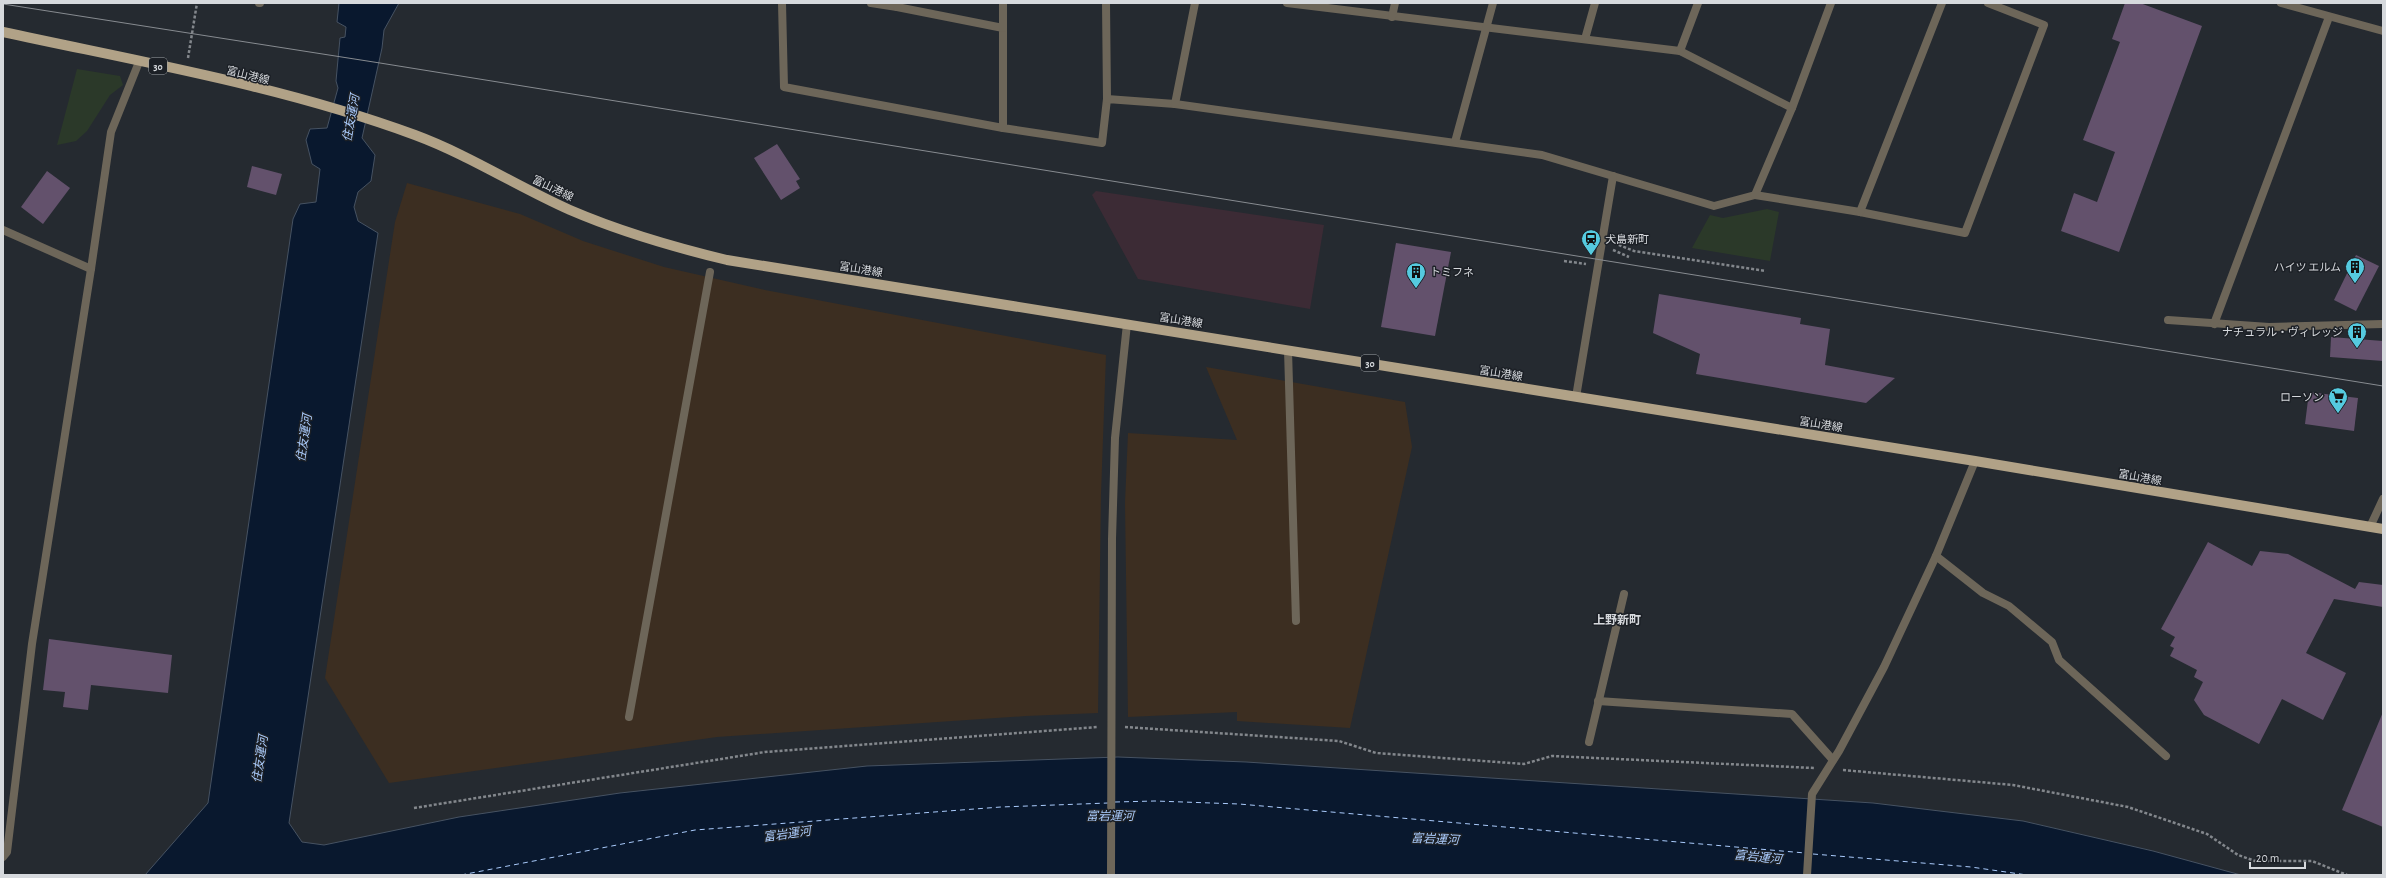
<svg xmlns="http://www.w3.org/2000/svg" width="2386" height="878" viewBox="0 0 2386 878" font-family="'Alegreya Sans','Noto Sans JP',sans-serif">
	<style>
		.commercial { fill: #3c2b35 }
		.industrial { fill: #3c2e21 }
		.green { fill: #2b3929 }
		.water { fill: #09182e; stroke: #465262 }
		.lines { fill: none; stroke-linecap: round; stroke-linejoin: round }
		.ferry { stroke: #aacbfc; stroke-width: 1; stroke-dasharray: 5 4; stroke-linecap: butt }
		.building { fill: #63516c }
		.path { stroke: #83878c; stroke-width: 2.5; stroke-dasharray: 3 2; stroke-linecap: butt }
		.service { stroke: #6d6659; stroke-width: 8 }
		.minor { stroke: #6d6659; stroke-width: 8 }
		.tertiary { stroke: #6d6659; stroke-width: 8 }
		.primary { stroke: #b1a287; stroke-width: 10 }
		.tram { stroke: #878b90; stroke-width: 1 }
		.labels { text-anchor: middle; stroke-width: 3; stroke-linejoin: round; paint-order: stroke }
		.shield { fill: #1c2026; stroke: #9ea2a6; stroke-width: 1 }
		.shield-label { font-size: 10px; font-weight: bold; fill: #d6d9dd }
		.street-label { font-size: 11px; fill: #d6d9dd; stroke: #1c2026 }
		.poi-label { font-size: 11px; fill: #d6d9dd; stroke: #1c2026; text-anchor: end }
		.water-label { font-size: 12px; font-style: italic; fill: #aacbfc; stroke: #1c2026 }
		.neighbourhood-label { font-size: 12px; font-weight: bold; fill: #d6d9dd; stroke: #1c2026 }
	</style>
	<rect width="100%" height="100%" fill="#252a30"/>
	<path class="commercial" d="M1096,191L1324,225L1310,309L1138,279L1092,195Z"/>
	<g class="industrial">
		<path d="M407,183L520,214L583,241L664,267L765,290L1106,355L1101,494L1098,713L1026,716L717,737L389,783L325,678L395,222Z"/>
		<path d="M1206,367L1405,402L1412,447L1350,728L1237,721V712L1128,717L1125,503L1128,433L1237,440Z"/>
	</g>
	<g class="green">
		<path d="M77,69L120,76L123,85L110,95L87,131L76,141L57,145Z"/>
		<path d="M1767,209L1779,212L1770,261L1692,248L1710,215L1723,218Z"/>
	</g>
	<path class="water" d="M339,3H399L384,30L382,48L362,138L375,155L371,181L358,192L354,207L358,221L378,233L289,823L302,842L324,845L459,817L620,793L867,766L1118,757L1246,762L1873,803L2023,821L2153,851L2241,875H145L208,803L293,219L300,204L316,202L320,169L312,164L306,140L310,129L327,128L338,88L336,81L340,38L345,37L346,27L337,22Z"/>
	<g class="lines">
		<g class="ferry">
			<path d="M1115,802L1155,801L1239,804L1805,853"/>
			<path d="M1813,854L1971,867L2027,875"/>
			<path d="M461,875L695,830L1001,807L1108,803"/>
		</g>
	</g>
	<g class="building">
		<path d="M2125,3H2140L2202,26L2119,252L2061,231L2074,193L2097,202L2115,152L2083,140L2120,42L2112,39Z"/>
		<path d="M777,144L800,179L796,181L800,188L781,200L754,158Z"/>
		<path d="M252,166L282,174L276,195L247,187Z"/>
		<path d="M47,171L70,188L43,224L21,207Z"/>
		<path d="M1396,243L1451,252L1435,336L1381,327Z"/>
		<path d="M2356,255L2379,266L2356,311L2334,300Z"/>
		<path d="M1659,294L1801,318L1800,324L1830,329L1825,365L1895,378L1866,403L1696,374L1700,354L1653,333Z"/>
		<path d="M2331,337L2383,341V361L2330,357Z"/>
		<path d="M2309,392L2358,398L2354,431L2305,424Z"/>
		<path d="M2208,542L2252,566L2260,551L2288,554L2355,589L2359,582L2383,585V607L2334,599L2306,653L2346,673L2323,720L2282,699L2259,744L2204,715L2194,700L2203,682L2194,677L2197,670L2170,656L2174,648L2170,646L2175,637L2161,629Z"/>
		<path d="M49,639L172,655L168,693L91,685L88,710L63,707L65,692L43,690Z"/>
		<path d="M2383,712V827L2342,810Z"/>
	</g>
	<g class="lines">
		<g class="path">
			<path d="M188,58L197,3"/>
			<path d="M1614,243L1634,251L1766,271"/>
			<path d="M1613,250L1629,257"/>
			<path d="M1564,261L1586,264"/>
			<path d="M1125,727L1339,741L1376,753L1524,764L1552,756L1814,768"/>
			<path d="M1843,770L2013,785L2128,807L2207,834L2238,855L2255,861H2312L2347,875"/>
			<path d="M414,808L765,752L1098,727"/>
		</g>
		<g class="service">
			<path d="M1288,350L1296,621"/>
			<path d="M629,717L710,272"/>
		</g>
		<g class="minor">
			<path d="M259,3H260"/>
			<path d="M782,3L784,87L1003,128"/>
			<path d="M871,3L897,7"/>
			<path d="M897,3V7L1003,28V128L1102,143L1107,99L1175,104L1542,155L1714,206L1755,195"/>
			<path d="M1106,3L1107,99"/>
			<path d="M1287,3L1680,51L1792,108"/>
			<path d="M1831,3L1792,108L1755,195L1860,212L1965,233L2044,25L1988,3"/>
			<path d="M2281,3L2383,31"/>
			<path d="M1392,17L1395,3"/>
			<path d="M1003,28V3"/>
			<path d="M1585,39L1595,3"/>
			<path d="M1680,51L1698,3"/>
			<path d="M1175,104L1195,3"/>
			<path d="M1455,142L1493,3"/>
			<path d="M1860,212L1942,3"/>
			<path d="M3,230L91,269"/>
			<path d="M2168,320L2269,327L2383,324"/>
			<path d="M2214,324L2329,17"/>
			<path d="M1576,397L1613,176"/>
			<path d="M1936,556L1983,593L2009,606L2052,642L2059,660L2166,756"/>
			<path d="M1598,701L1792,714L1833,760"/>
			<path d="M1589,742L1624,594"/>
			<path d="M3,857L7,852L32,644L91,269L111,132L139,62"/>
			<path d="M1807,875L1812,794L1839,751L1884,667L1936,556L1975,461"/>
		</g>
		<g class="tertiary">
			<path d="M2370,527L2383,499"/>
			<path d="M1111,875L1112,539L1115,438L1127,324"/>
		</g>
		<path class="primary" d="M3,32C141,62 282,86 415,135C469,155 518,187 570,210C621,232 673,247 727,260L1975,461L2383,529"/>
		<path class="tram" d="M3,4L380,63L2383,386"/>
	</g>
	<defs>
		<symbol id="station-pin" viewBox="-11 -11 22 30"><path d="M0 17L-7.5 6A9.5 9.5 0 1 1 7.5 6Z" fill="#55cadf" stroke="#1c2026"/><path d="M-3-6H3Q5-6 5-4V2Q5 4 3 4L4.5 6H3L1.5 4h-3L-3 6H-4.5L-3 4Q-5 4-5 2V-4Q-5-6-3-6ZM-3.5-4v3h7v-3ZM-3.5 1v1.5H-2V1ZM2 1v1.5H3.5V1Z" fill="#111"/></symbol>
		<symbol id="building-pin" viewBox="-11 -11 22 30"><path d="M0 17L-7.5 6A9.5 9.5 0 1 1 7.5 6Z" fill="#55cadf" stroke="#1c2026"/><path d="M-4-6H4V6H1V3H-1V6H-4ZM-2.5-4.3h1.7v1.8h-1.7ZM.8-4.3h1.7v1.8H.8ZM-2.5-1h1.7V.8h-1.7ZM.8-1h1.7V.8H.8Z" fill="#111"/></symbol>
		<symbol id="supermarket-pin" viewBox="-11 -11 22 30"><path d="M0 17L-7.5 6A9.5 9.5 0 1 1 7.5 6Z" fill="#55cadf" stroke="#1c2026"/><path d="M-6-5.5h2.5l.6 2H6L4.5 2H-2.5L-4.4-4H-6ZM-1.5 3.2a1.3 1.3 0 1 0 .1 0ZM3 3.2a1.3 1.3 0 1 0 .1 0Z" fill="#111"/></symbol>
	</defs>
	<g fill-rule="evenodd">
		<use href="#station-pin" x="1580" y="228" width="22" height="30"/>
		<use href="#building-pin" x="2344" y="256" width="22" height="30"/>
		<use href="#building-pin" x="1405" y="261" width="22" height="30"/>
		<use href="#building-pin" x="2346" y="321" width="22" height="30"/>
		<use href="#supermarket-pin" x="2327" y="386" width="22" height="30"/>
	</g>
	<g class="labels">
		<g class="shield">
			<rect x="149" y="58" width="18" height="16" rx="3"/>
			<rect x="1361" y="355" width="18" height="16" rx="3"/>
		</g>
		<g class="shield-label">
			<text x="158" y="70">30</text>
			<text x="1370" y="367">30</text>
		</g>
		<g class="street-label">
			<text transform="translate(248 75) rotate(14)" y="4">富山港線</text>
			<text transform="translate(553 188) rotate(26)" y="4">富山港線</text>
			<text transform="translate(861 269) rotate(9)" y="4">富山港線</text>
			<text transform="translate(1181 320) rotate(9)" y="4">富山港線</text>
			<text transform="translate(1501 373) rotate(9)" y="4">富山港線</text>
			<text transform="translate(1821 424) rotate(9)" y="4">富山港線</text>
			<text transform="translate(2140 477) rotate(10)" y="4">富山港線</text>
		</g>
		<g class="poi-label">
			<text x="1605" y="243" text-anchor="start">犬島新町</text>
			<text x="2341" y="271">ハイツ エルム</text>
			<text x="1430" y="276" text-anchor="start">トミフネ</text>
			<text x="2343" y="336">ナチュラル・ヴィレッジ</text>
			<text x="2324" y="401">ローソン</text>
		</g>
		<g class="water-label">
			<text transform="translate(351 118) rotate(-80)" y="4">住友運河</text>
			<text transform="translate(304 438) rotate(-82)" y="4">住友運河</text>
			<text transform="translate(260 759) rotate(-82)" y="4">住友運河</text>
			<text x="1110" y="820">富岩運河</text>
			<text transform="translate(787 834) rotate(-8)" y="4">富岩運河</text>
			<text transform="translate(1435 839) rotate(3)" y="4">富岩運河</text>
			<text transform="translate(1758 857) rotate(6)" y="4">富岩運河</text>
		</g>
		<g class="neighbourhood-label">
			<text x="1617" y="624">上野新町</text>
		</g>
	</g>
	<rect width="2386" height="878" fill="none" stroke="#d6d9dd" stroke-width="8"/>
	<path d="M2250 862v6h55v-6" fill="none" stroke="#d6d9dd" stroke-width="2"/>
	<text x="2256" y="862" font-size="12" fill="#d6d9dd" stroke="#1c2026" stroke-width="3" paint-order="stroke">20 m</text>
</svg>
